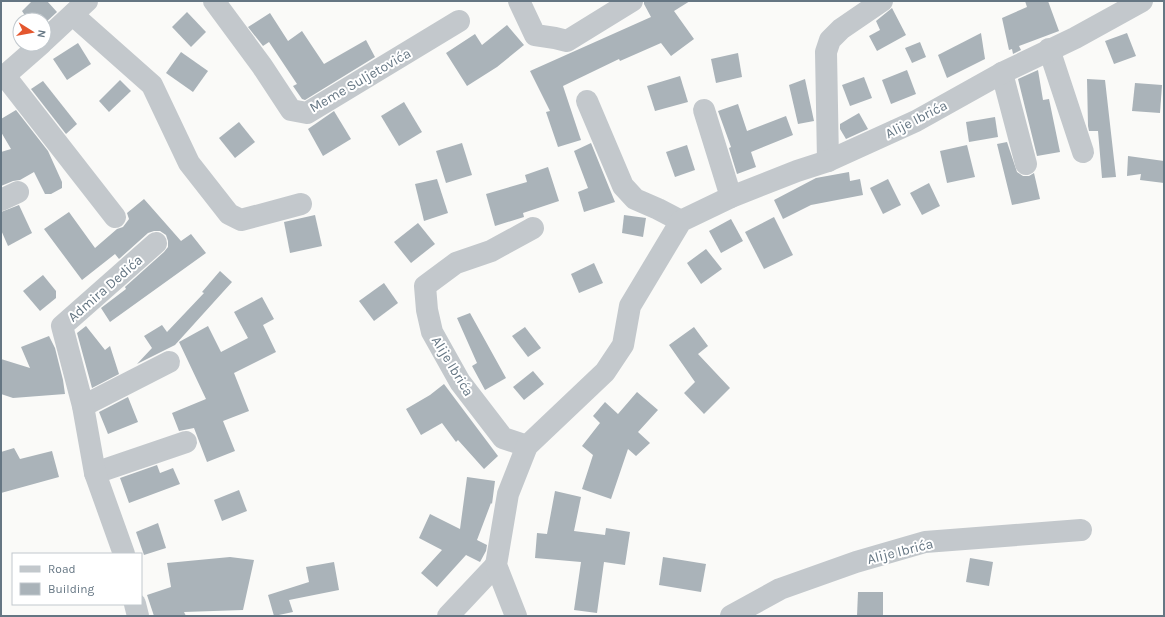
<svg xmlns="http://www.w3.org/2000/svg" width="1165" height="617" viewBox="0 0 1165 617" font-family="Karla,sans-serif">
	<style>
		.building { fill: #aab3b9 }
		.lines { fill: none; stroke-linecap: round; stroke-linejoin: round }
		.minor { stroke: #c3c8cc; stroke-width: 22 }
		.labels { text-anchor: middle; stroke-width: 4; stroke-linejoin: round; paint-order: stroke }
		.street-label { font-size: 14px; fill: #657683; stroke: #fff }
	</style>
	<rect width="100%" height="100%" fill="#fafaf8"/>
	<g class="building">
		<path d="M32,1H47L57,12L44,24V20H28L22,11Z"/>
		<path d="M644,1H690L674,11L694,39L671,56L661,43L620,61L619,59L563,86L581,140L558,147L546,112L550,111L530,71L651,17L644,4Z"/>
		<path d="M1025,1H1048L1059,31L1019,46L1021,50L1013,54L1012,49L1009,50L1002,18L1027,7Z"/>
		<path d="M892,8L906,35L877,51L869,36L880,30L876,21Z"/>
		<path d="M187,12L206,32L191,47L172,27Z"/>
		<path d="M270,13L288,41L302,31L324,64L366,40L375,57L305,100L302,99L293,86L297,84L269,42L263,46L248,27Z"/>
		<path d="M507,25L524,45L497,67L467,86L446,53L475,34L482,45Z"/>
		<path d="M981,33L985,59L947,78L938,55Z"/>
		<path d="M1127,33L1136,56L1114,64L1105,41Z"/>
		<path d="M920,42L926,57L912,63L905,48Z"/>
		<path d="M78,43L91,64L67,80L53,59Z"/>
		<path d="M181,52L208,71L193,92L166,73Z"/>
		<path d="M738,53L742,77L716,83L711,59Z"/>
		<path d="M907,70L916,94L891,104L882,80Z"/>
		<path d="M1038,70L1043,100L1049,99L1060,152L1037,156L1018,79Z"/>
		<path d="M680,76L688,102L655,111L647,86Z"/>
		<path d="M864,77L872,98L850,106L842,85Z"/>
		<path d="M805,79L814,121L798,124L789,85Z"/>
		<path d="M1087,79L1105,80L1116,177L1102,178L1098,131H1089L1088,126Z"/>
		<path d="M120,80L131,91L109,112L99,101Z"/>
		<path d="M43,81L77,124L66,134L31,89Z"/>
		<path d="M1135,83L1162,85L1160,113L1132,111Z"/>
		<path d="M404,102L422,132L399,146L381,116Z"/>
		<path d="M738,104L747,131L786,116L793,135L751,152L756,167L737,174L729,148L731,147L718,111Z"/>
		<path d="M16,110L48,151L62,182V188L51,194H45L34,172L20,180L13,181L1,186V152L11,149L1,132V119Z"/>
		<path d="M334,111L351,139L323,156L308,129Z"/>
		<path d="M859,113L868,129L846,139L840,129V124Z"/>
		<path d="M995,117L998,137L969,142L966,122Z"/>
		<path d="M239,122L255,142L235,158L219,138Z"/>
		<path d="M1007,142L1017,172L1023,176H1029L1034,173L1040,199L1012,205L997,144Z"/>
		<path d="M462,143L472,175L446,183L436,151Z"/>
		<path d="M591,143L615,202L584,212L578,192L588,188L574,151Z"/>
		<path d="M687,145L695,170L675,177L666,152Z"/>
		<path d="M967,145L975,177L947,183L940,151Z"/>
		<path d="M1128,156L1164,161V183L1140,180L1141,174L1127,176Z"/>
		<path d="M548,167L559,201L523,213L524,217L495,226L486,194L527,182L525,175Z"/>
		<path d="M849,172L850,181L860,179L863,195L811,205L783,219L774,200L816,178Z"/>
		<path d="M437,179L448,213L424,221L415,184Z"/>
		<path d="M888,179L901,205L883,214L870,188Z"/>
		<path d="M929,183L940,206L922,215L910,193Z"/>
		<path d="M144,199L181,241L191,234L206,253L110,322L101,308L126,289L125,287L164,252L168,247V241L166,235L160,231H154L148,233L119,259L115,254L82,280L44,229L69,212L95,248L117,229L123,227L129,219L127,213Z"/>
		<path d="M19,205L32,233L8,246L1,230V212Z"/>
		<path d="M315,215L322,246L290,253L284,222Z"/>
		<path d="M624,215L646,218L643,237L622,233Z"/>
		<path d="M774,217L793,255L764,269L745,232Z"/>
		<path d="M731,219L743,241L721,253L709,231Z"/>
		<path d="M418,223L435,244L411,263L394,242Z"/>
		<path d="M706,249L722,269L701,284L687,263Z"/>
		<path d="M594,263L603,283L579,293L571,274Z"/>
		<path d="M220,271L232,282L175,345L137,364L152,348L144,336L162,325L167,332L204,293L202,292Z"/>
		<path d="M43,275L56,291V298L40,311L23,291Z"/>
		<path d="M384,283L398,303L374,321L359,301Z"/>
		<path d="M262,297L274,319L263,325L276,352L234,373L249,411L223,421L235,451L207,462L194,428L179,431L172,413L206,399L179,342L208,326L221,352L248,338L234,312Z"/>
		<path d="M470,313L506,378L485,390L472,366L477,363L457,318Z"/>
		<path d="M86,326L105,350L110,346L119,374L92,388L77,333Z"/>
		<path d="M525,327L541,348L528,357L512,336Z"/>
		<path d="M694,327L708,346L698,354L730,388L704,414L684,393L695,382L669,345Z"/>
		<path d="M49,336L55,348L63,380L65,394L13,398L1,394V359L30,368L21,347Z"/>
		<path d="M533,371L544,384L524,400L513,387Z"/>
		<path d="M444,384L498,456L484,469L458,440L456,442L442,423L421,435L406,409L430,395Z"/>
		<path d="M637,392L658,410L638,432L650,443L636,456L628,449L611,499L582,489L593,455L582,446L600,423L593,416L605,402L618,414Z"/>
		<path d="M128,397L138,422L108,434L99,412Z"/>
		<path d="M14,448L20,459L52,451L59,477L1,493V452Z"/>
		<path d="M157,465L160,473L173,468L180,484L129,503L120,478Z"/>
		<path d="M467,477L495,481L492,504L491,503L477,540L487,545L486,551L480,562L466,555L437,587L421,573L442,550L419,538L430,514L460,529Z"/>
		<path d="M239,490L247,511L222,521L214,500Z"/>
		<path d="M555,491L581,497L574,531L605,535L606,528L630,532L625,565L604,562L597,613L574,610L581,562L535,558L537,533L547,534Z"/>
		<path d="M158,523L166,548L144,555L136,532Z"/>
		<path d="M230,557L254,560L243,610L184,612L186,616H154L147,595L171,587L167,563Z"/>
		<path d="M663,557L706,564L701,592L659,585Z"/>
		<path d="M970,558L993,562L989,586L966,582Z"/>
		<path d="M334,562L339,590L289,600L293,612L274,616L268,595L309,582L306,567Z"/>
		<path d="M858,592H883V616H857Z"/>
	</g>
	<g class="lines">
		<g class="minor">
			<path d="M214,1L262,66L291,110L307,113L459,21"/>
			<path d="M519,1L535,35L555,38L567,41L632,1"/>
			<path d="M73,15L152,85L189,163L229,214L241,220L301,204"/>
			<path d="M44,41L87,1"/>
			<path d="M1049,49L1083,152"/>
			<path d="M1002,73L1026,164"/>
			<path d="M5,76L115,217"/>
			<path d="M1,79L41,44"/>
			<path d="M587,101L623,186L635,199L658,209L681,221"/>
			<path d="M704,110L731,197"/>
			<path d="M828,161L826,52L830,40L841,29L882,1"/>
			<path d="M1,200L18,192"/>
			<path d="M83,406L169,362"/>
			<path d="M527,446L503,438L460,382L432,332L427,310L425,286L456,263L491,251L533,228"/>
			<path d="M95,473L186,442"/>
			<path d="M124,554L95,473L83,406L62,326L156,243"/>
			<path d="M135,604L138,616"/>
			<path d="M448,616L496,565"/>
			<path d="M516,616L496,565L508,494L527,446L605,372L623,345L630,306L681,221L731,197L797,171L828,161L916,121L1002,73L1075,38L1142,1"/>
			<path d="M731,616L780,589L856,562L925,542L1081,530"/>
		</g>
	</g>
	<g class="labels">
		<g class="street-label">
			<text transform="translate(360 80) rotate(-30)" y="5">Meme Suljetovića</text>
			<text transform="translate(916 119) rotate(-27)" y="5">Alije Ibrića</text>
			<text transform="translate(105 288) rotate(-41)" y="5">Admira Dedića</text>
			<text transform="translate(453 366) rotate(59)" y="5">Alije Ibrića</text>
			<text transform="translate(900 551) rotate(-14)" y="5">Alije Ibrića</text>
		</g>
	</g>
	<rect width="1165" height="617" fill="none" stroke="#657683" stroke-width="4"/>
	<rect x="12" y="553" width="130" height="52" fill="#ffffff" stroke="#c1c8cd"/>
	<rect x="20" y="566" width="20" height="6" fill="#c3c8cc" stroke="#c1c8cd"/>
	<text x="48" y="573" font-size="12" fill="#657683">Road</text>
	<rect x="20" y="583" width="20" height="12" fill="#aab3b9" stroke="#c1c8cd"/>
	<text x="48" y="593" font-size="12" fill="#657683">Building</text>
	<g transform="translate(32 32) rotate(101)"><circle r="19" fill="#ffffff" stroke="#c1c8cd"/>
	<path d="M0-3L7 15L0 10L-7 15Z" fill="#e4572e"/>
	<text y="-6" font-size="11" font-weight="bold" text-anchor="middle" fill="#657683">N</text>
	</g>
</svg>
